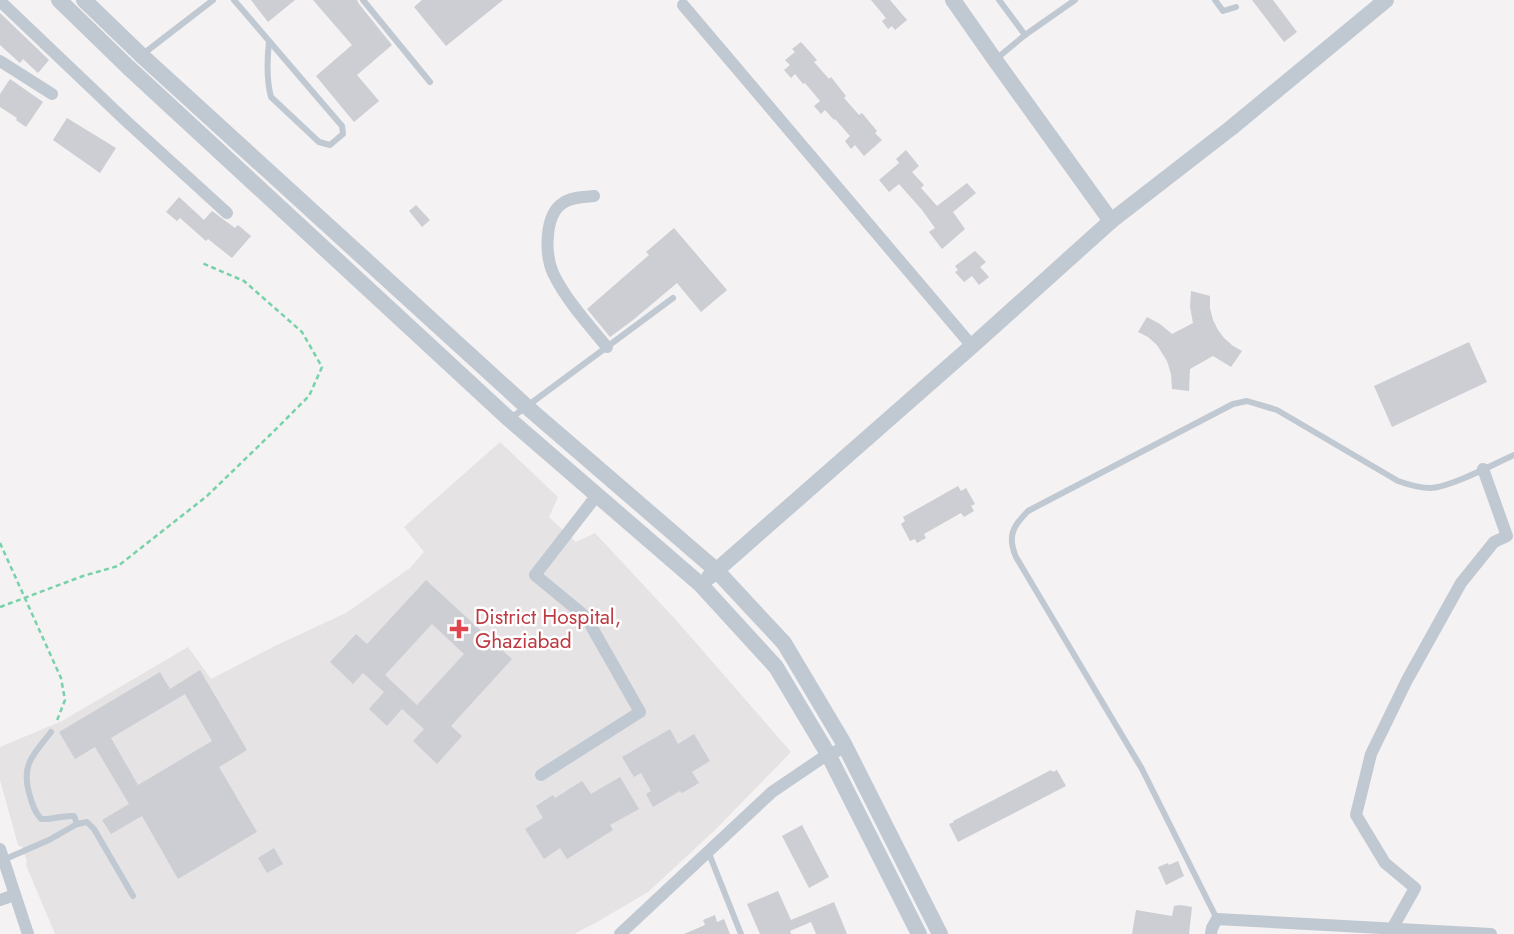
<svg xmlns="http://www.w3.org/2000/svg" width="1514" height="934" viewBox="0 0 1514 934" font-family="Jost,sans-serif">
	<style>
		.education { fill: #e5e3e4 }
		.building { fill: #ccced4; fill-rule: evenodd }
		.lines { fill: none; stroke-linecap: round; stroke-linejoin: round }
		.path { stroke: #77d2aa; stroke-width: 2.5; stroke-dasharray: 5 3.5; stroke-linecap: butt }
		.service { stroke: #c0c8d2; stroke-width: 6 }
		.minor { stroke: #c0c8d2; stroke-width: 12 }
		.tertiary { stroke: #c0c8d2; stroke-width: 16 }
		.health-dot { fill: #e0444e; stroke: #fff; stroke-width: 2.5 }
		.labels { text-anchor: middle; stroke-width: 5; stroke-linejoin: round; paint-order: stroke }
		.health-label { font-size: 21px; fill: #be3a42; stroke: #fff; text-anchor: start }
	</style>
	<rect width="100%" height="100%" fill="#f4f2f2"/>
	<path class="education" d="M500,442L558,497L549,517L576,542L595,533L676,620L791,752L714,831L648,892L597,922L574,934H55L26,865L27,861L22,847L18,845L0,780V747L62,721L188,647L211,679L277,645L346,613L410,568L424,552L404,527Z"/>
	<g class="building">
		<path d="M251,0H295L268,22Z"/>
		<path d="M313,0H357L359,4L392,45L357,75L379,101L354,122L316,76L352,45Z"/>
		<path d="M422,0H503L446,46L414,7Z"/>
		<path d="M871,0H890L907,20L895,30L892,26L888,29L882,21L886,18Z"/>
		<path d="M1252,0H1273L1297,32L1284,42Z"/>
		<path d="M0,13L49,60L38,73L23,59L20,63L0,45Z"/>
		<path d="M801,42L817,60L814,62L829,79L831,77L846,96L844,98L859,115L862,113L877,131L875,133L882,140L864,156L855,145L851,149L845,141L850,136L835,119L834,120L825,110L821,114L814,106L820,101L805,83L803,84L795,74L791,78L784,70L790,65L785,60L795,52L792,49Z"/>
		<path d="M10,79L43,102L26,127L16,120L17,118L0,107V94Z"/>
		<path d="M67,118L116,148L100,173L53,140Z"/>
		<path d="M906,150L919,166L912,172L924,185L921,188L937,206L967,183L976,193L953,212L965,229L942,249L929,232L935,228L922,210L899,184L889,192L879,180L899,163L896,159Z"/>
		<path d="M179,197L204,220L212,211L235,228L238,225L251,236L232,258L208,239L206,241L180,218L177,221L166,212Z"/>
		<path d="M416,205L430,220L422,227L409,211Z"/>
		<path d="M674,228L727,290L701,312L677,283L633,320L610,337L587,309L649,255L646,252Z"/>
		<path d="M975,251L986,262L980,267L989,277L979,285L972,276L964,282L955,272L958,270L955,266Z"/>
		<path d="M1191,291L1210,296V308L1213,320L1218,330L1224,338L1233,346L1242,351L1231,367L1213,356L1190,369L1189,391L1172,389L1171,374L1167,361L1157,345L1148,337L1138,332L1147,317L1160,324L1172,334L1193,323L1190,307Z"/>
		<path d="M1469,342L1487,382L1392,427L1374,386Z"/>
		<path d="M958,486L961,491L966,488L975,504L971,506L974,511L964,517L961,513L924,534L926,538L917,543L915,539L910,541L901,524L905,521L903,517Z"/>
		<path d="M426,580L512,659L451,726L462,736L437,764L413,741L424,729L402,709L387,726L369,709L384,692L363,673L353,684L330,662L356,634L367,644ZM432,624L464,654L417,705L385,675Z"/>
		<path d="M200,670L247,750L219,767L257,832L178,879L142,816L111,834L102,820L129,804L95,747L75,759L59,732L160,672L170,689ZM185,694L212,741L138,785L111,738Z"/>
		<path d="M670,729L678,744L694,734L710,761L692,772L699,783L682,793L680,791L653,807L646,794L651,791L641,773L634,777L622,757Z"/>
		<path d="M1051,770L1053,772L1057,770L1066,786L958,842L949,824L954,822L953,821Z"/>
		<path d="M620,777L639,809L610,825L613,830L567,859L560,848L544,859L525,829L543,818L536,806L553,795L555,798L582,781L591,794Z"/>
		<path d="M802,825L829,877L809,888L782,836Z"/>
		<path d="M274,848L283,864L267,873L258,858Z"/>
		<path d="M1178,861L1184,876L1166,885L1158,867L1168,863L1169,865Z"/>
		<path d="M778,891L791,920L834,902L847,934H816L811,922L790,931L791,934H760L747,904Z"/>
		<path d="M1180,905L1192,907L1189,934H1132L1136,910L1172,916L1174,906Z"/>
		<path d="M715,915L717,922L724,919L730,934H684L705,925L703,920Z"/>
	</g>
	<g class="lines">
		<g class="path">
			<path d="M0,543L61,678L65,700L56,723"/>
			<path d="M0,607L83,576L118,566L207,496L271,434L309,396L322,367L302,332L244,281L202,263"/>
		</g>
		<g class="service">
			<path d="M234,0L342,126L343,134L330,145L319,142L271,97C266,79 267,60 269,41"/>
			<path d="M363,0L430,82"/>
			<path d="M999,0L1025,35"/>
			<path d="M1215,0L1223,11L1236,7"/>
			<path d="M143,54L213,0"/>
			<path d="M996,59L1025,35L1075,0"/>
			<path d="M511,418L673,298"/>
			<path d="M51,732C34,754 21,764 29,793C32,803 34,811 41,819C53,820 62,815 74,816L77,824"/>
			<path d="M708,851L741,934"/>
			<path d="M3,860L49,840L77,824L87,822L94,829L133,896"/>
			<path d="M1217,919L1142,769L1016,557C1007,536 1013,526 1028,511L1233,404L1247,401L1277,410L1398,481C1409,485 1419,488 1431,488C1451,487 1494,464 1514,455"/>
		</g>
		<g class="minor">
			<path d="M0,1L125,120L227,213"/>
			<path d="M683,5L972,346"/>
			<path d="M0,61L52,94"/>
			<path d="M594,196C584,197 571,197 563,203C544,215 545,255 553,273C566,300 588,324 607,347"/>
			<path d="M541,775L640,712L586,617L535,575L597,495"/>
			<path d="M0,849L28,934"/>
			<path d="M0,900L14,895"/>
			<path d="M620,934L772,792L828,754L846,748"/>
			<path d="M1211,934L1212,928L1217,919L1491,934"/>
			<path d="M1392,934V929L1415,888L1385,863L1356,815L1371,754L1407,680L1461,583L1494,542L1507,536L1483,469"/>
		</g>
		<g class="tertiary">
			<path d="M59,0L128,67L509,419L701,585L776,667L828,754L919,934"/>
			<path d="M84,0L141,55L527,407L716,570L784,643L843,742L940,934"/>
			<path d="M953,0L995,60L1111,221"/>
			<path d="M709,577L972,346L1111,221L1231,128L1386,0"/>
		</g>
	</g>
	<path class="health-dot" d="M455.5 618.5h7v7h7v7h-7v7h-7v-7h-7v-7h7z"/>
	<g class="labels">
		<g class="health-label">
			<text x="475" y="624">District Hospital,<tspan x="475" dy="24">Ghaziabad</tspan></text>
		</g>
	</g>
</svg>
